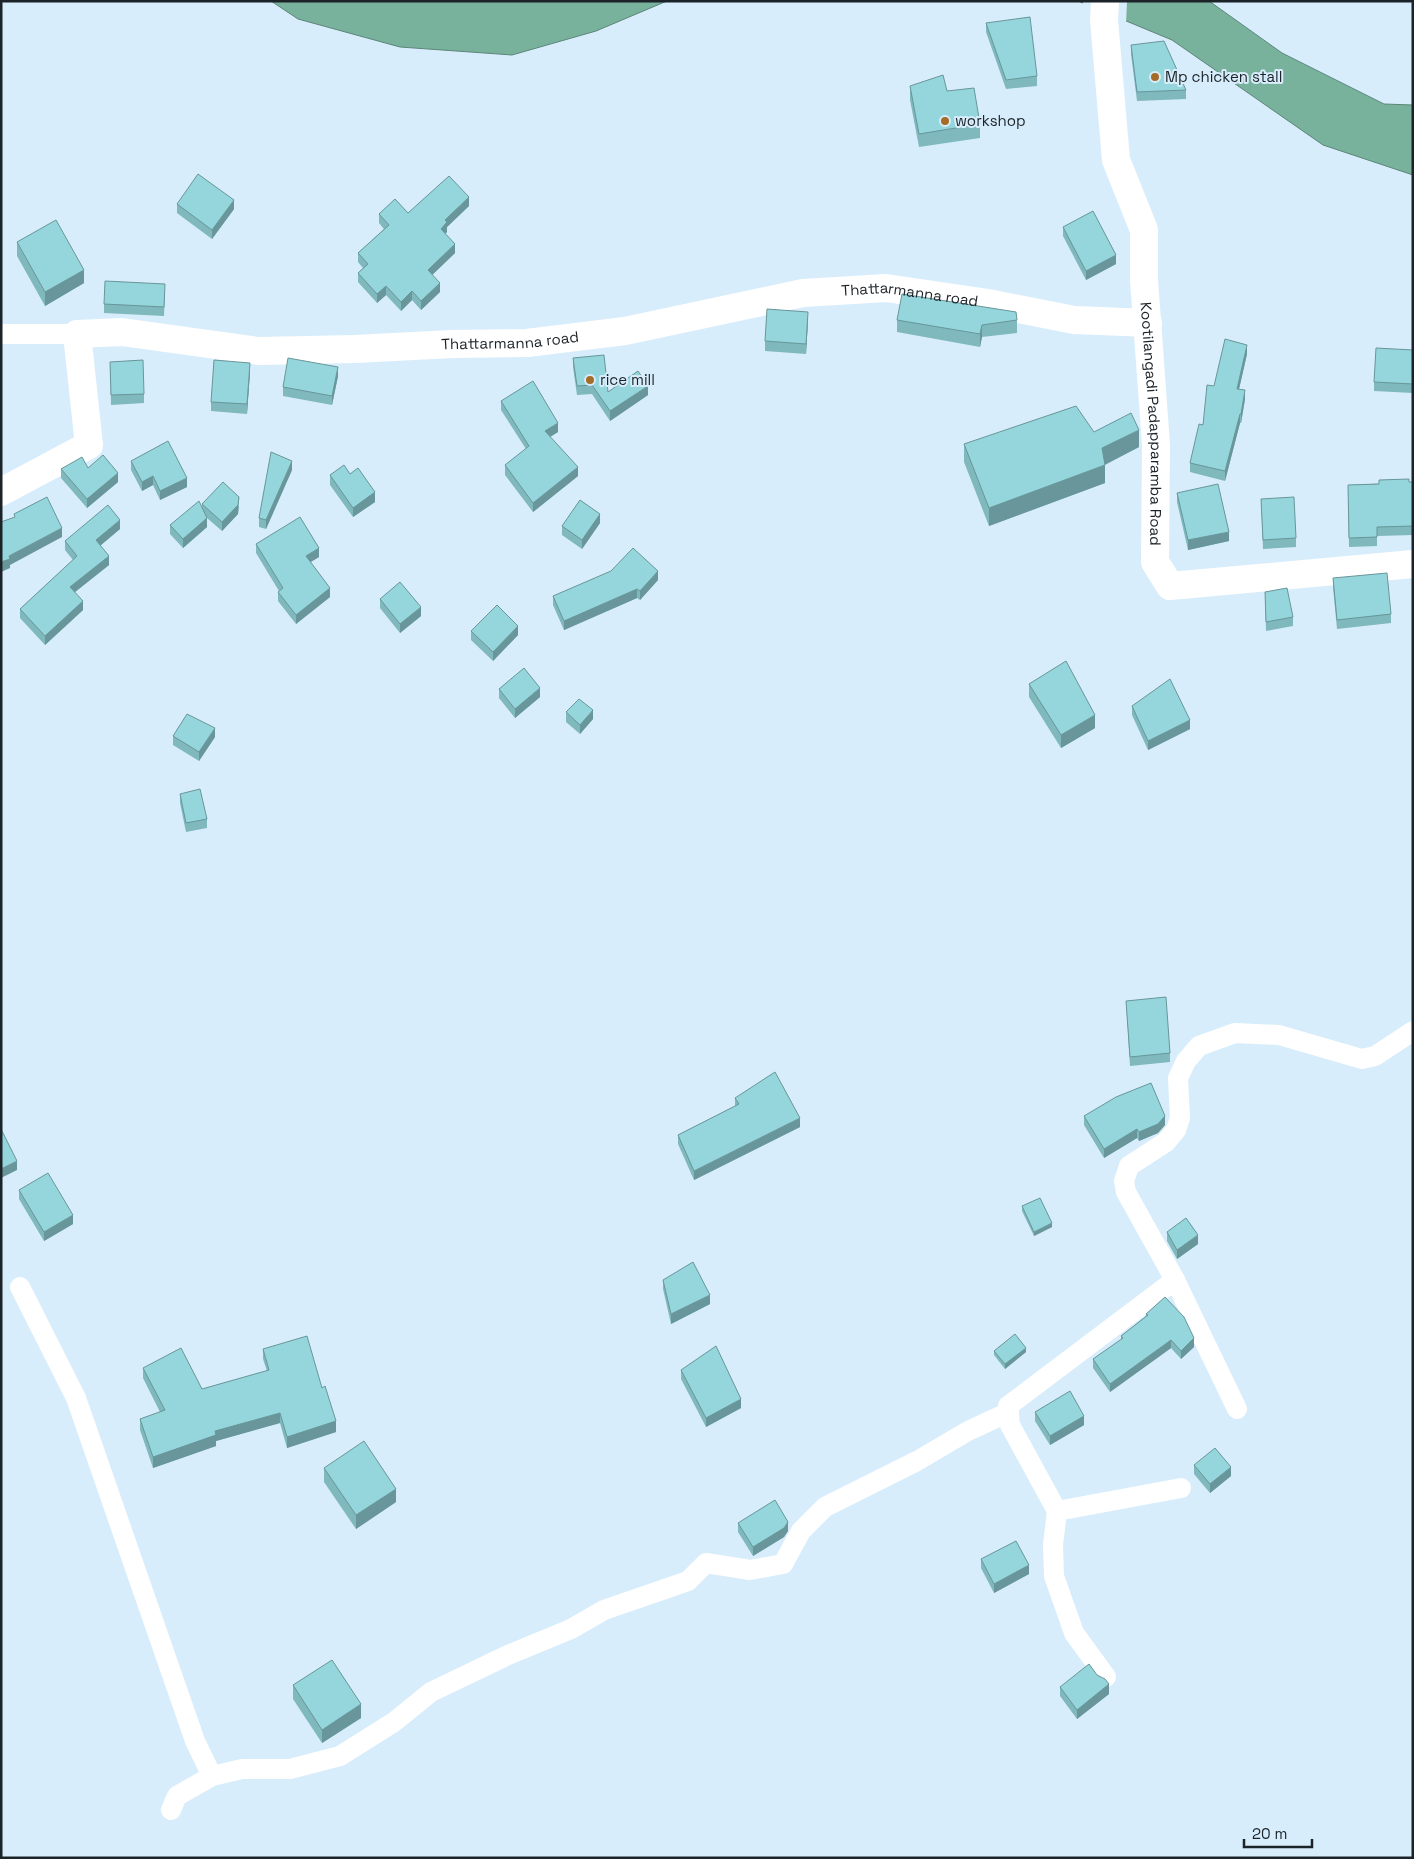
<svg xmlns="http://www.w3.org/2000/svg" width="1414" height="1859" viewBox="0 0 1414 1859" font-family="'Space Grotesk',sans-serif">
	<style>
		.water { fill: #78b19c; stroke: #5c8679 }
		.pier { fill: #d8edfb }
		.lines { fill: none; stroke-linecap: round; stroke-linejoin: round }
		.street { stroke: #fff; stroke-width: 20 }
		.secondary { stroke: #fff; stroke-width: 28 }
		.wall { fill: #7fb8bd }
		.shaded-wall { fill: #68969a }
		.building { fill: #94d6dc; stroke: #68969a }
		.poi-dot { fill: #a46c28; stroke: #d8edfb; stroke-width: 2 }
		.labels { text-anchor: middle; stroke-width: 4; stroke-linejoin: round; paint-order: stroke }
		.poi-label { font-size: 15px; fill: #1c2328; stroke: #d8edfb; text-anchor: start }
		.street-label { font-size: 15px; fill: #1c2328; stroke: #d8edfb }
	</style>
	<rect width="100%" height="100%" fill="#d8edfb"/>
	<g class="water">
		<path d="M271,1H667L596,31L512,55L400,47L298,19Z"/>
		<path d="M1078,1H1209L1282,53L1384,104L1413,105V175L1323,145L1172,40Z"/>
	</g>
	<path class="pier" d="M1083,1H1127L1126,24L1083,6Z"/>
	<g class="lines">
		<g class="street">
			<path d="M1,334H77"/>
			<path d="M20,1287L76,1398L195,1741L212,1776"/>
			<path d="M1237,1409L1175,1280L1126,1192L1124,1181L1129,1166L1166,1142L1176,1130L1180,1118L1178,1078L1186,1061L1199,1046L1235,1033L1279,1035L1362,1059L1375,1056L1413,1031"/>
			<path d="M1057,1511L1181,1488"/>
			<path d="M1106,1677L1074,1633L1054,1576L1053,1545L1057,1511L1010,1425L1008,1406L1175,1280"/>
			<path d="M171,1810L177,1796L212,1776L242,1769H290L340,1756L394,1722L431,1692L508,1655L571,1629L604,1610L688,1581L706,1563L750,1570L783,1564L801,1531L825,1507L917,1461L968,1431L1009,1412"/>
		</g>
		<g class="secondary">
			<path id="s1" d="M1105,1L1104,20L1116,160L1144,230V280L1156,445L1155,562L1170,586L1413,564"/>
			<path id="s2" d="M1,492L89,445L77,334L122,332L258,351L355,349L452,344L527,343L625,331L803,293L886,288L988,303L1074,320L1148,323"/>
		</g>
	</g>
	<g class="wall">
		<path d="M986,23L1037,76V86L1006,89L986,32Z"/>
		<path d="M1131,45L1186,90V99L1137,101L1131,54Z"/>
		<path d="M910,86L947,91L980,124V138L919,147L910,100Z"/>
		<path d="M177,204L234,209L212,239L177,213Z"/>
		<path d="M469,206L447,227V232L445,234L455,253L432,275L440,292L421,310L412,300L401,311L386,295L377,303L358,282V273L363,268L358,262V253L384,229L379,223V214L408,213Z"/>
		<path d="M1063,227L1116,264L1086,280L1063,236Z"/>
		<path d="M17,242L84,283L45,306L17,256Z"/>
		<path d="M165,293L164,316L104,313V304Z"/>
		<path d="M897,320H1017V333L982,337L980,347L897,332Z"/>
		<path d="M808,321L806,354L765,351V341Z"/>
		<path d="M1413,350V393L1374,391V382Z"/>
		<path d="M1247,354L1239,389L1245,399L1241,423H1240L1225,481L1190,472V463L1203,425L1214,386Z"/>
		<path d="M573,358L608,392L648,395L610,421L592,394L577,395L573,367Z"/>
		<path d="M110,362L144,394V403L111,405Z"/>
		<path d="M250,372L247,414L211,411V402Z"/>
		<path d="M338,376L332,405L283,396V387Z"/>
		<path d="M501,401L558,432L550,437L578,476L533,512L505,475V465L526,449L501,410Z"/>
		<path d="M1094,432L1139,447L1105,465V483L989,526L964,462V444Z"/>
		<path d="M131,461L187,487L160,500L153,485L142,491L131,470Z"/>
		<path d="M88,468L118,482L87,508L61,478V469Z"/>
		<path d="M292,470L266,529L259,527V518Z"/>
		<path d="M350,474L375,502L353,517L330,485V475Z"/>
		<path d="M1413,482V535L1377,536V546L1349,547L1348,485Z"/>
		<path d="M1177,493L1229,541L1188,550L1177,502Z"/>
		<path d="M1261,499L1296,538V547L1263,549Z"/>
		<path d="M202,504L239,506L238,514L222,531L207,518V527L183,548L170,534V525L202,508Z"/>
		<path d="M600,523L582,549L562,535V526Z"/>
		<path d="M120,529L100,546L109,565L75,592L83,610L45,645L20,618V609L73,560L65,550V541Z"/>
		<path d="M256,544L319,557L310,562L330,597L296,624L278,601V592L279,591L256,553Z"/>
		<path d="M1333,578L1391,614V623L1337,629L1333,587Z"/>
		<path d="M658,580L640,600L637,598L564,630L553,605V596Z"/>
		<path d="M1265,592L1293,617V626L1266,631Z"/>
		<path d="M380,599L421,616L400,633L380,608Z"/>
		<path d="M471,631L518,635L493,661L471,640Z"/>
		<path d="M1029,684L1095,728L1061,748L1029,697Z"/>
		<path d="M499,689L540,697L515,718L499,698Z"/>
		<path d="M1132,706L1190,729L1148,750L1132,715Z"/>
		<path d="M566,712L593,719L580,734L566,722Z"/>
		<path d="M173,736L215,737L199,761L173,745Z"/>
		<path d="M180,794L207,819V828L186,832L180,803Z"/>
		<path d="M1126,1001L1170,1053V1062L1130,1066Z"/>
		<path d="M735,1098L800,1127L694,1180L678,1144V1135L735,1106Z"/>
		<path d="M1084,1116L1165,1125L1158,1133L1139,1141L1137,1138L1104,1158L1084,1125Z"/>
		<path d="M19,1190L73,1224L44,1241L19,1199Z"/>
		<path d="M1022,1206L1052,1227L1034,1236L1022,1211Z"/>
		<path d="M1167,1232L1198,1244L1177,1259L1167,1241Z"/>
		<path d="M663,1280L710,1304L671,1324L663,1289Z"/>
		<path d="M1146,1314L1194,1347L1181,1359L1171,1348L1110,1392L1093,1368V1359L1121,1340V1336L1146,1316Z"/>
		<path d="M263,1349L322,1388L336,1432L287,1448L280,1423L216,1441V1446L153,1468L140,1430V1419L160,1412L143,1378V1368L202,1389L267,1371L263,1359Z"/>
		<path d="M994,1351L1026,1352L1005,1369L994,1355Z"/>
		<path d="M681,1370L741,1408L706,1427L681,1379Z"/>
		<path d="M1035,1412L1084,1425L1050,1445L1035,1421Z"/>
		<path d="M1194,1465L1231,1476L1210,1493L1194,1474Z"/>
		<path d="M324,1468L396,1502L356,1529L324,1482Z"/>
		<path d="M738,1523L788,1531L784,1537L753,1556L738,1532Z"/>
		<path d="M981,1559L1029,1574L994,1593L981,1568Z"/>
		<path d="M293,1685L361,1718L322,1743L293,1699Z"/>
		<path d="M1060,1687L1109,1694L1077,1719L1060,1696Z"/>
	</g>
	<g class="shaded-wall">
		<path d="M469,197V206L447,227V232L441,238V229L445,220Z"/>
		<path d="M234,200V209L212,239V230Z"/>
		<path d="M455,244V253L428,279V270Z"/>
		<path d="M1116,255V264L1086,280V271Z"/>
		<path d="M84,270V283L45,306V292Z"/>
		<path d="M440,283V292L421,310V301Z"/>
		<path d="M386,286V295L377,303V294Z"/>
		<path d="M412,291V300L401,311V302Z"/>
		<path d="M808,312V321L806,354V344Z"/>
		<path d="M982,325V337L980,347V334Z"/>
		<path d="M1247,345V354L1237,398V389Z"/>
		<path d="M250,363V372L247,414V404Z"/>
		<path d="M338,367V376L332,405V396Z"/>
		<path d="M648,386V395L610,421V411Z"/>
		<path d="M1245,390V399L1241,423V414Z"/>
		<path d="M1240,414V423L1225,481V471Z"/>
		<path d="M558,423V432L545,440V431Z"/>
		<path d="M1139,430V447L1102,466V448Z"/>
		<path d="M292,461V470L266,529V520Z"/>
		<path d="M1105,465V483L989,526V508Z"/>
		<path d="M578,467V476L533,512V503Z"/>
		<path d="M118,473V482L87,508V499Z"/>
		<path d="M153,476V485L142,491V482Z"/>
		<path d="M187,478V487L160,500V491Z"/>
		<path d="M375,492V502L353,517V508Z"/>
		<path d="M239,497L238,514L222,531V522Z"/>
		<path d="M600,514V523L582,549V540Z"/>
		<path d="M207,518V527L183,548V539Z"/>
		<path d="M120,520V529L96,549V540Z"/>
		<path d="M62,528V537L10,565V568L1,572V562L9,556Z"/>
		<path d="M1229,532V541L1188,550V540Z"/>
		<path d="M319,548V557L306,565V556Z"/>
		<path d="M109,556V565L70,596V587Z"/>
		<path d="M658,571V580L640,600V591Z"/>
		<path d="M330,588V597L296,624V615Z"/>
		<path d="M637,589V598L564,630V621Z"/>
		<path d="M83,601V610L45,645V636Z"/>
		<path d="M421,607V616L400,633V624Z"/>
		<path d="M518,626V635L493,661V652Z"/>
		<path d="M540,688V697L515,718V709Z"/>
		<path d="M593,710V719L580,734V725Z"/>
		<path d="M1095,715V728L1061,748V735Z"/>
		<path d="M1190,720V729L1148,750V741Z"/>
		<path d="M215,728V737L199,761V752Z"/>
		<path d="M1165,1116V1125L1158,1133L1139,1141V1132Z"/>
		<path d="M800,1118V1127L694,1180V1171Z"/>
		<path d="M1137,1129V1138L1104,1158V1149Z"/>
		<path d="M17,1161V1170L1,1178V1169Z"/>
		<path d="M73,1215V1224L44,1241V1232Z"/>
		<path d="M1052,1223V1227L1034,1236V1232Z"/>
		<path d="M1198,1235V1244L1177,1259V1250Z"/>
		<path d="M710,1295V1304L671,1324V1314Z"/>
		<path d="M1194,1338V1347L1181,1359V1351Z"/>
		<path d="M1171,1340V1348L1110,1392V1384Z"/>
		<path d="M1026,1348V1352L1005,1369V1364Z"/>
		<path d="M741,1399V1408L706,1427V1418Z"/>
		<path d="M280,1413V1423L216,1441V1446L153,1468V1457L215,1431Z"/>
		<path d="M1084,1416V1425L1050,1445V1436Z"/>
		<path d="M336,1421V1432L287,1448V1437Z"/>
		<path d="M1231,1467V1476L1210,1493V1484Z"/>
		<path d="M396,1489V1502L356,1529V1515Z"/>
		<path d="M788,1522V1531L784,1537L753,1556V1547Z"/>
		<path d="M1029,1565V1574L994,1593V1584Z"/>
		<path d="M1109,1684V1694L1077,1719V1710Z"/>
		<path d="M361,1704V1718L322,1743V1730Z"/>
	</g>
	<g class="building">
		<path d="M1030,17L1037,76L1006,80L986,23Z"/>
		<path d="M1164,41L1186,90L1137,92L1131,45Z"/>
		<path d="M943,75L947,91L974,88L980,124L919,134L910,86Z"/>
		<path d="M198,174L234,200L212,230L177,204Z"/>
		<path d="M449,176L469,197L445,220L447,222L441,229L455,244L428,270L440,283L421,301L412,291L401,302L386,286L377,294L358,273L368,264L358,253L389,225L379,214L395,199L408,213Z"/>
		<path d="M1093,211L1116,255L1086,271L1063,227Z"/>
		<path d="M56,220L84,270L45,292L17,242Z"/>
		<path d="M105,281L165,284L164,307L104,304Z"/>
		<path d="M902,294L1016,312L1017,320L982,325L980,334L897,320Z"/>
		<path d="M767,309L808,312L806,344L765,341Z"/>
		<path d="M1225,339L1247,345L1237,389L1245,390L1241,414H1240L1225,471L1190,463L1199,424L1203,425L1207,385L1214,386Z"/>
		<path d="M1376,348L1413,350V384L1374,382Z"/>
		<path d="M604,355L608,392L638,371L648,386L610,411L592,385L577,386L573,358Z"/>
		<path d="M288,358L338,367L332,396L283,387Z"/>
		<path d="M143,360L144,394L111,395L110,362Z"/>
		<path d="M214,360L250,363L247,404L211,402Z"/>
		<path d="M533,381L558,423L545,431L578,467L533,503L505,465L529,446L501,401Z"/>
		<path d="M1076,406L1094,432L1131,413L1139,430L1102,448L1105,465L989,508L964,444Z"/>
		<path d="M168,441L187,478L160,491L153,476L142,482L131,461Z"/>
		<path d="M271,452L292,461L266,520L259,518Z"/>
		<path d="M103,455L118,473L87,499L61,469L82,457L88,468Z"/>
		<path d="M344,465L350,474L358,468L375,492L353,508L330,475Z"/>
		<path d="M1409,479V482H1413V526L1377,527V537L1349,538L1348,485L1379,484V480Z"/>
		<path d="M223,482L239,497L238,505L222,522L202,504Z"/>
		<path d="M1218,484L1229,532L1188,540L1177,493Z"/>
		<path d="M47,497L62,528L9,556L10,559L1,562V522L15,517L14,514Z"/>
		<path d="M1294,497L1296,538L1263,540L1261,499Z"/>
		<path d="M580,500L600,514L582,540L562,526Z"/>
		<path d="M199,501L207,518L183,539L170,525Z"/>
		<path d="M108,505L120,520L96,540L109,556L70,587L83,601L45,636L20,609L77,556L65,541Z"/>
		<path d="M300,517L319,548L306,556L330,588L296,615L278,592L283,588L256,544Z"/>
		<path d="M633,548L658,571L640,591L637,589L564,621L553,596L611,571Z"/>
		<path d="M1387,573L1391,614L1337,620L1333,578Z"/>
		<path d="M400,582L421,607L400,624L380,599Z"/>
		<path d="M1287,588L1293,617L1266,622L1265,592Z"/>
		<path d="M497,605L518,626L493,652L471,631Z"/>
		<path d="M1066,661L1095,715L1061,735L1029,684Z"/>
		<path d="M524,668L540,688L515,709L499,689Z"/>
		<path d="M1170,679L1190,720L1148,741L1132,706Z"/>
		<path d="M579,699L593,710L580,725L566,712Z"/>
		<path d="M187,714L215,728L199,752L173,736Z"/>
		<path d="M200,789L207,819L186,823L180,794Z"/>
		<path d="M1166,997L1170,1053L1130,1057L1126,1001Z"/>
		<path d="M775,1072L800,1118L694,1171L678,1135L739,1104L735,1098Z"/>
		<path d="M1151,1083L1165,1116L1158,1124L1139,1132L1137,1129L1104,1149L1084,1116L1116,1097Z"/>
		<path d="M1,1129L17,1161L1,1169Z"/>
		<path d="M48,1173L73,1215L44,1232L19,1190Z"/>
		<path d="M1040,1198L1052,1223L1034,1232L1022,1206Z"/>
		<path d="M1186,1218L1198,1235L1177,1250L1167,1232Z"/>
		<path d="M693,1262L710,1295L671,1314L663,1280Z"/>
		<path d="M1165,1297L1184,1317L1194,1338L1181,1351L1171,1340L1110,1384L1093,1359L1123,1338L1121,1336L1148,1315L1146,1314Z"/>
		<path d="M1015,1334L1026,1348L1005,1364L994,1351Z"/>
		<path d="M307,1336L322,1388L325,1386L336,1421L287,1437L280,1413L215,1431L216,1435L153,1457L140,1419L165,1410L143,1368L181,1348L202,1389L269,1370L263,1349Z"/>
		<path d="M716,1346L741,1399L706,1418L681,1370Z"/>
		<path d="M1070,1391L1084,1416L1050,1436L1035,1412Z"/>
		<path d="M364,1441L396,1489L356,1515L324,1468Z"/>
		<path d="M1215,1448L1231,1467L1210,1484L1194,1465Z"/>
		<path d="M775,1500L788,1522L784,1528L753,1547L738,1523Z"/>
		<path d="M1016,1541L1029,1565L994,1584L981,1559Z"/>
		<path d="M332,1660L361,1704L322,1730L293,1685Z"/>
		<path d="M1089,1664L1097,1675L1105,1679L1109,1684L1077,1710L1060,1687Z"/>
	</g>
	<g class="poi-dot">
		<circle cx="1155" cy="77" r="5"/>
		<circle cx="945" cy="121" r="5"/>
		<circle cx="590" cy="380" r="5"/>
	</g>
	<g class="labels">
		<g class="poi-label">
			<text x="1165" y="82">Mp chicken stall</text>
			<text x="955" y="126">workshop</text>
			<text x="600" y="385">rice mill</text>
		</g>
		<g class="street-label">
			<text dy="5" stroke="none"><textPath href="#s2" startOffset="1051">Thattarmanna road</textPath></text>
			<text dy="5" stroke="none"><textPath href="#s2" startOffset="646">Thattarmanna road</textPath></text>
			<text dy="5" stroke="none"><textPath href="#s1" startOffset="429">Kootilangadi Padapparamba Road</textPath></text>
		</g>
	</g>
	<rect width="1414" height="1859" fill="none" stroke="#1c2328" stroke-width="5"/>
	<path d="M1244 1839v8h68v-8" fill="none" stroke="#1c2328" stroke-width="2.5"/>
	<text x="1252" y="1839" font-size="15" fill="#1c2328" stroke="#d8edfb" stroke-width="4" paint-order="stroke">20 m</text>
</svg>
